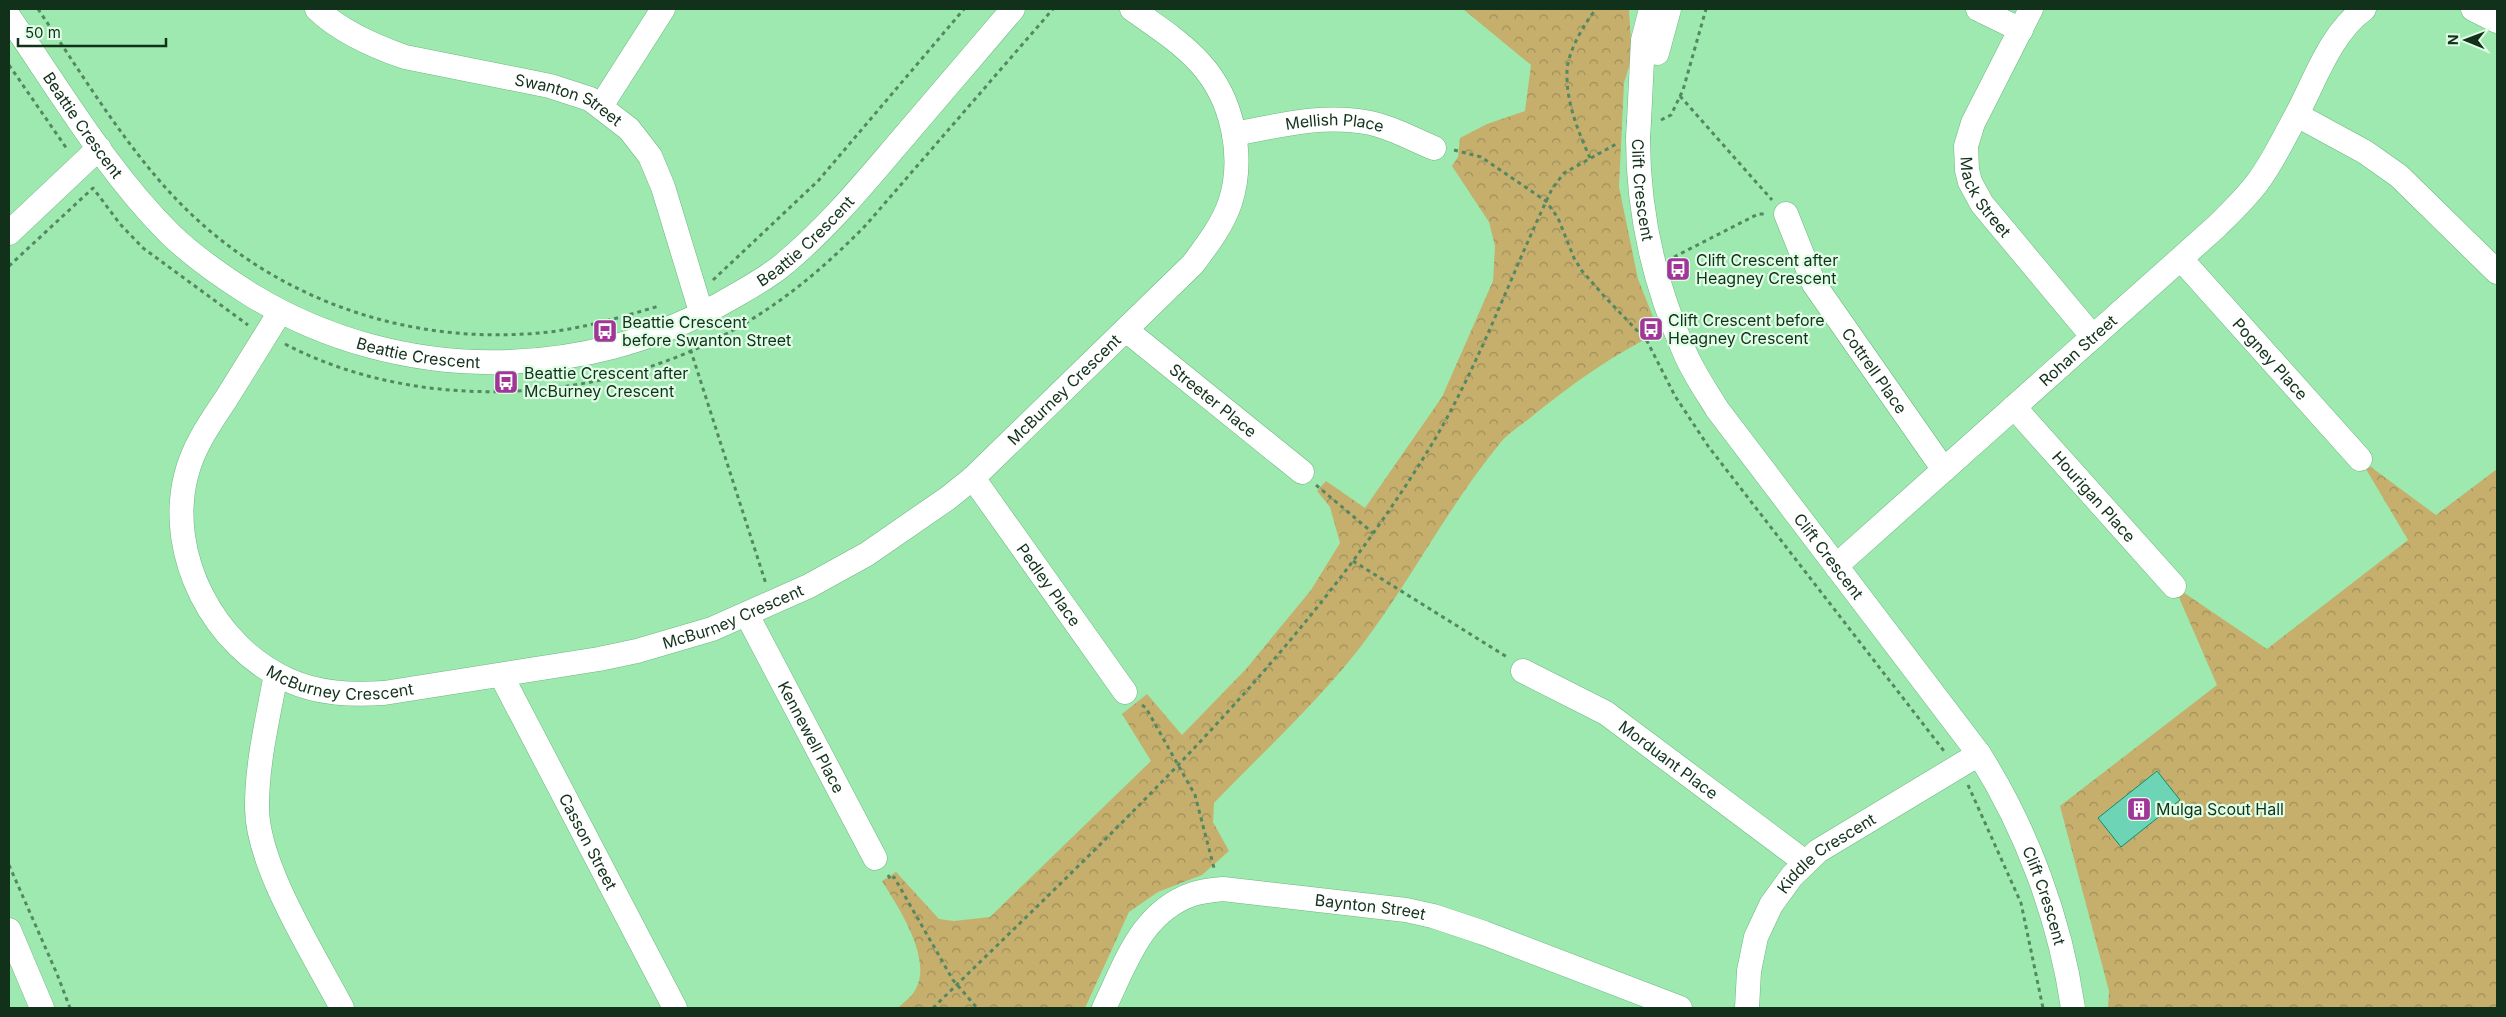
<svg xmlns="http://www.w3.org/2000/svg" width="2506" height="1017" viewBox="0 0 2506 1017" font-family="Inter,sans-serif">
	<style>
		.park { fill: url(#park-crowns) }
		.building { fill: #6dd5b5; stroke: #0f8c6f }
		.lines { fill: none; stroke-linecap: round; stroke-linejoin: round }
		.minor-casing { stroke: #6db781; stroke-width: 25 }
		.path { stroke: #548862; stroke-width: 3; stroke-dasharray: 4 4; stroke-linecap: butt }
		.minor { stroke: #fff; stroke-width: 24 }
		.minor-bridge-casing { stroke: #6db781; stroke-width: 25; stroke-linecap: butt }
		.minor-bridge { stroke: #fff; stroke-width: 24 }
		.labels { text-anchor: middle; stroke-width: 4.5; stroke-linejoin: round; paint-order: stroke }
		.street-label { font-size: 16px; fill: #12311b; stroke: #e0fee6 }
		.poi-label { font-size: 16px; fill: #12311b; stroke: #e0fee6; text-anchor: start }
	</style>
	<defs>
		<pattern id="park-crowns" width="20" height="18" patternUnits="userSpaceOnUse" patternTransform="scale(1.25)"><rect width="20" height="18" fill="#c6af6d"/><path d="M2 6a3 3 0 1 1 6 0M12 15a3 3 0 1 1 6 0" fill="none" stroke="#9f8f59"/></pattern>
	</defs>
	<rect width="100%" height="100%" fill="#9de9b0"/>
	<g class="park">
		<path d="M1463,9H1629L1632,57L1624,83L1619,187L1638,279L1659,332C1613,355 1570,385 1530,418C1521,425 1509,433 1501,442C1449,505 1411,580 1362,645C1318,702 1263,752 1214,803L1213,822L1229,851L1202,875L1158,892L1129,912L1085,1008H898C903,1003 910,998 914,992C935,961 898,907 882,881L896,872L939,919L954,921L990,917L1151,761L1122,714L1147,694L1182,735L1246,669L1311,590L1340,543L1330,507L1317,491L1326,481L1365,508L1442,397L1493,281L1495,246L1489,222L1452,166L1458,157L1460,138L1487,124L1525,111L1531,65Z"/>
		<path d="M2360,459L2436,515L2497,469V1008H2108L2109,991L2060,806L2217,685L2174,586L2267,649L2408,540Z"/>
	</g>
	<path class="building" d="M2157,771L2180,800L2121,847L2098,818Z"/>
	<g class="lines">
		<defs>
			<g id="minor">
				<path id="s1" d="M317,9C341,32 373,46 405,57L550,86L590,99L629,129L650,156L663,187L702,315"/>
				<path d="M1978,9L2021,30"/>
				<path id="s2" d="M2031,9L1973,123L1966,146L1967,170L1970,182L1982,204L2093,337"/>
				<path d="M2473,9L2497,21"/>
				<path id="s3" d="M9,17C60,91 107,171 170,234C195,258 224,278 253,296C399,384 584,384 731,298C750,287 769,277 785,263C827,228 861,187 896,146C935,100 974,55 1013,9"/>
				<path d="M1657,53L1669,9"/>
				<path d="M601,106L663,9"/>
				<path d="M2297,115L2365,152L2399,176L2497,272"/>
				<path d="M1639,121L1643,40L1651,9"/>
				<path id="s4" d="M1234,134C1277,126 1321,114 1365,122C1389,126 1412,139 1434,148"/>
				<path id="s5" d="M1638,138C1638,213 1654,284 1685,353C1693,372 1706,391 1717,409L1979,754C2027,830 2060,919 2073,1008"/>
				<path id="s6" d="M1786,214L1814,284L1944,470"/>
				<path d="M9,233L99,148"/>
				<path id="s7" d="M2181,259L2360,459"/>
				<path id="s8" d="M280,312C262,341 244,370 226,399C210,423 193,447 186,476C166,555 214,647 288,680C319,694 351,695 384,693L599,659L637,651L712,629L809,586L867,554L948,498L973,478L1193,264C1207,245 1222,226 1230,203C1245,157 1233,99 1200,63C1181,42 1156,26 1132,9"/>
				<path id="s9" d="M1126,330L1302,472"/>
				<path id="s10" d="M2014,407L2174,586"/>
				<path id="s11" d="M973,478L1125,692"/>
				<path id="s12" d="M1836,566L2216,227C2230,213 2245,199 2257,183C2273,162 2285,136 2297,114C2316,78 2331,33 2364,9"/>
				<path id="s13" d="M747,615L875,858"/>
				<path id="s14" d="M1523,671L1606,713L1805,862"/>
				<path d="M276,674C268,718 257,762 257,806C256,865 315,956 342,1008"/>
				<path id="s15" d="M501,675L675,1008"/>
				<path d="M9,930L42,1008"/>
				<path id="s16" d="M1104,1008C1126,963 1141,912 1193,894C1203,891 1214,890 1223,889L1406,910L1433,916L1484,933L1680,1008"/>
				<path id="s17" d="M1747,1008L1749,971L1756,937L1771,905L1792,876L1818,851L1979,754"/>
			</g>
		</defs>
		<use href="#minor" class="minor-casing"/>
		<g class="path">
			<path d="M38,9C80,71 125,146 177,200C267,294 395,342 525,334C571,332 615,319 659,306"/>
			<path d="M9,65L67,149"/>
			<path d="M1680,96L1772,200"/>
			<path d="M1661,120L1671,115L1683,90L1706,9"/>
			<path d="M1454,150L1481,157L1546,201L1558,218L1574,258L1582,271L1604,296L1647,341L1675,396L1708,446L1944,751"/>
			<path d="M1590,158C1578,131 1566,102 1567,72C1567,53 1584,24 1596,9"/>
			<path d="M1674,257L1758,214H1766"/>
			<path d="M9,266L93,188L120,224L143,248L248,325"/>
			<path d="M713,280L818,181L964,9"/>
			<path d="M688,342L766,584"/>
			<path d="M285,344C417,413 596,405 726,334C779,306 824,268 866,225L1053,9"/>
			<path d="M1316,485L1373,533"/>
			<path d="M1353,561L1507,657"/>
			<path d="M1142,705L1146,708L1195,795L1214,868"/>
			<path d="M1968,785L2021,903L2043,1008"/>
			<path d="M9,865L57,974L70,1008"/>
			<path d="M888,875L891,880L894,877L953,980L977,1008"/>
			<path d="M933,1008C1109,835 1293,668 1424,457C1477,373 1509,278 1552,189L1564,173L1618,143"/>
		</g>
		<use href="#minor" class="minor"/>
		<defs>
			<path id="minor-bridge" d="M1638,138L1639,121"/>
		</defs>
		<use href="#minor-bridge" class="minor-bridge-casing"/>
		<use href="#minor-bridge" class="minor-bridge"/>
	</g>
	<defs>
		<symbol id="bus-square" viewBox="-11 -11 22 22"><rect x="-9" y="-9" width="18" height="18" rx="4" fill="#a13698" stroke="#e0fee6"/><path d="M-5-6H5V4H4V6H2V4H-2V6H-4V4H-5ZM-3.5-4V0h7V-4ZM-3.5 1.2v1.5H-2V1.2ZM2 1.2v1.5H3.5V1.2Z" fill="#fff"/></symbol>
		<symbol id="building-square" viewBox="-11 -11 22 22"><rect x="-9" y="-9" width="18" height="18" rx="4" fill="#a13698" stroke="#e0fee6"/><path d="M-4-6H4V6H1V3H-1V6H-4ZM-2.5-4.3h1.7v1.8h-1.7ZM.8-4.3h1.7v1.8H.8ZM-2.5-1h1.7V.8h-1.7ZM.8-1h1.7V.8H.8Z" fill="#fff"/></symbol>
	</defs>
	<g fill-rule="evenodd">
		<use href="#bus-square" x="1664" y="255" width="28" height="28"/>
		<use href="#bus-square" x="1637" y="315" width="28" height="28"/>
		<use href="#bus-square" x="591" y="317" width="28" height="28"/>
		<use href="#bus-square" x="492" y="368" width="28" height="28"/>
		<use href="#building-square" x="2125" y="795" width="28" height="28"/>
	</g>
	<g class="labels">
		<g class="street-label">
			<text dy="6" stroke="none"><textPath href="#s1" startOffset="271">Swanton Street</textPath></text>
			<text dy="6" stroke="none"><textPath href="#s3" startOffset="131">Beattie Crescent</textPath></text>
			<text dy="6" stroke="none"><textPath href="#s4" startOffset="102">Mellish Place</textPath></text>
			<text dy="6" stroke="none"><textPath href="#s5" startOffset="52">Clift Crescent</textPath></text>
			<text dy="6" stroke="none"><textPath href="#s2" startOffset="208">Mack Street</textPath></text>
			<text dy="6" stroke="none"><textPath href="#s3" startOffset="970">Beattie Crescent</textPath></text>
			<text dy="6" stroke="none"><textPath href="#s12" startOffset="324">Rohan Street</textPath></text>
			<text dy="6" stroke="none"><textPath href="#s3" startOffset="551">Beattie Crescent</textPath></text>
			<text dy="6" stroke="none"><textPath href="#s7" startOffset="134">Pogney Place</textPath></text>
			<text dy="6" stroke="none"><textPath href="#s6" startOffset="181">Cottrell Place</textPath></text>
			<text dy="6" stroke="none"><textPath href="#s8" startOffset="1298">McBurney Crescent</textPath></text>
			<text dy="6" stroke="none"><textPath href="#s9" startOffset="112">Streeter Place</textPath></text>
			<text dy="6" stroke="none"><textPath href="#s10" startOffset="120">Hourigan Place</textPath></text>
			<text dy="6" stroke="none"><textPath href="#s5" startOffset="471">Clift Crescent</textPath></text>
			<text dy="6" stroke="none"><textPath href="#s11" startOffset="131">Pedley Place</textPath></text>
			<text dy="6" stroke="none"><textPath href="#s8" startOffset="892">McBurney Crescent</textPath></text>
			<text dy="6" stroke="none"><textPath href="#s8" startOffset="488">McBurney Crescent</textPath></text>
			<text dy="6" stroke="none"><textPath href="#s13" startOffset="138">Kennewell Place</textPath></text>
			<text dy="6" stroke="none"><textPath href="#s14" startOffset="171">Morduant Place</textPath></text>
			<text dy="6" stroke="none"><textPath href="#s15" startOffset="188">Casson Street</textPath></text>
			<text dy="6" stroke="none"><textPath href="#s17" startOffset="184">Kiddle Crescent</textPath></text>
			<text dy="6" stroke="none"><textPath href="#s5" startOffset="876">Clift Crescent</textPath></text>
			<text dy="6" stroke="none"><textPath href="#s16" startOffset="328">Baynton Street</textPath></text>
		</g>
		<g class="poi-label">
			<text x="1696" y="266">Clift Crescent after<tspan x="1696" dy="18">Heagney Crescent</tspan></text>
			<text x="1668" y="326">Clift Crescent before<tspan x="1668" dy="18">Heagney Crescent</tspan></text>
			<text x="622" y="328">Beattie Crescent<tspan x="622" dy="18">before Swanton Street</tspan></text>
			<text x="524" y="379">Beattie Crescent after<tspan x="524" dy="18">McBurney Crescent</tspan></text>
			<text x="2156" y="815">Mulga Scout Hall</text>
		</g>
	</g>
	<rect width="2506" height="1017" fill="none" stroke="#12311b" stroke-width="20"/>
	<g transform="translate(2466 40) rotate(271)" stroke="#e0fee6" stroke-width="4" paint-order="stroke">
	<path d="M0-4L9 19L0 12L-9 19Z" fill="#12311b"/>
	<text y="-8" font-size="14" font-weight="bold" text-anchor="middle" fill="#12311b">N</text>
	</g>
	<path d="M18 38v8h148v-8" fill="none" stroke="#12311b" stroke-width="2.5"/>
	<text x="25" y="38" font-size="15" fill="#12311b" stroke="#e0fee6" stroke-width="4" paint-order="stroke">50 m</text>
</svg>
